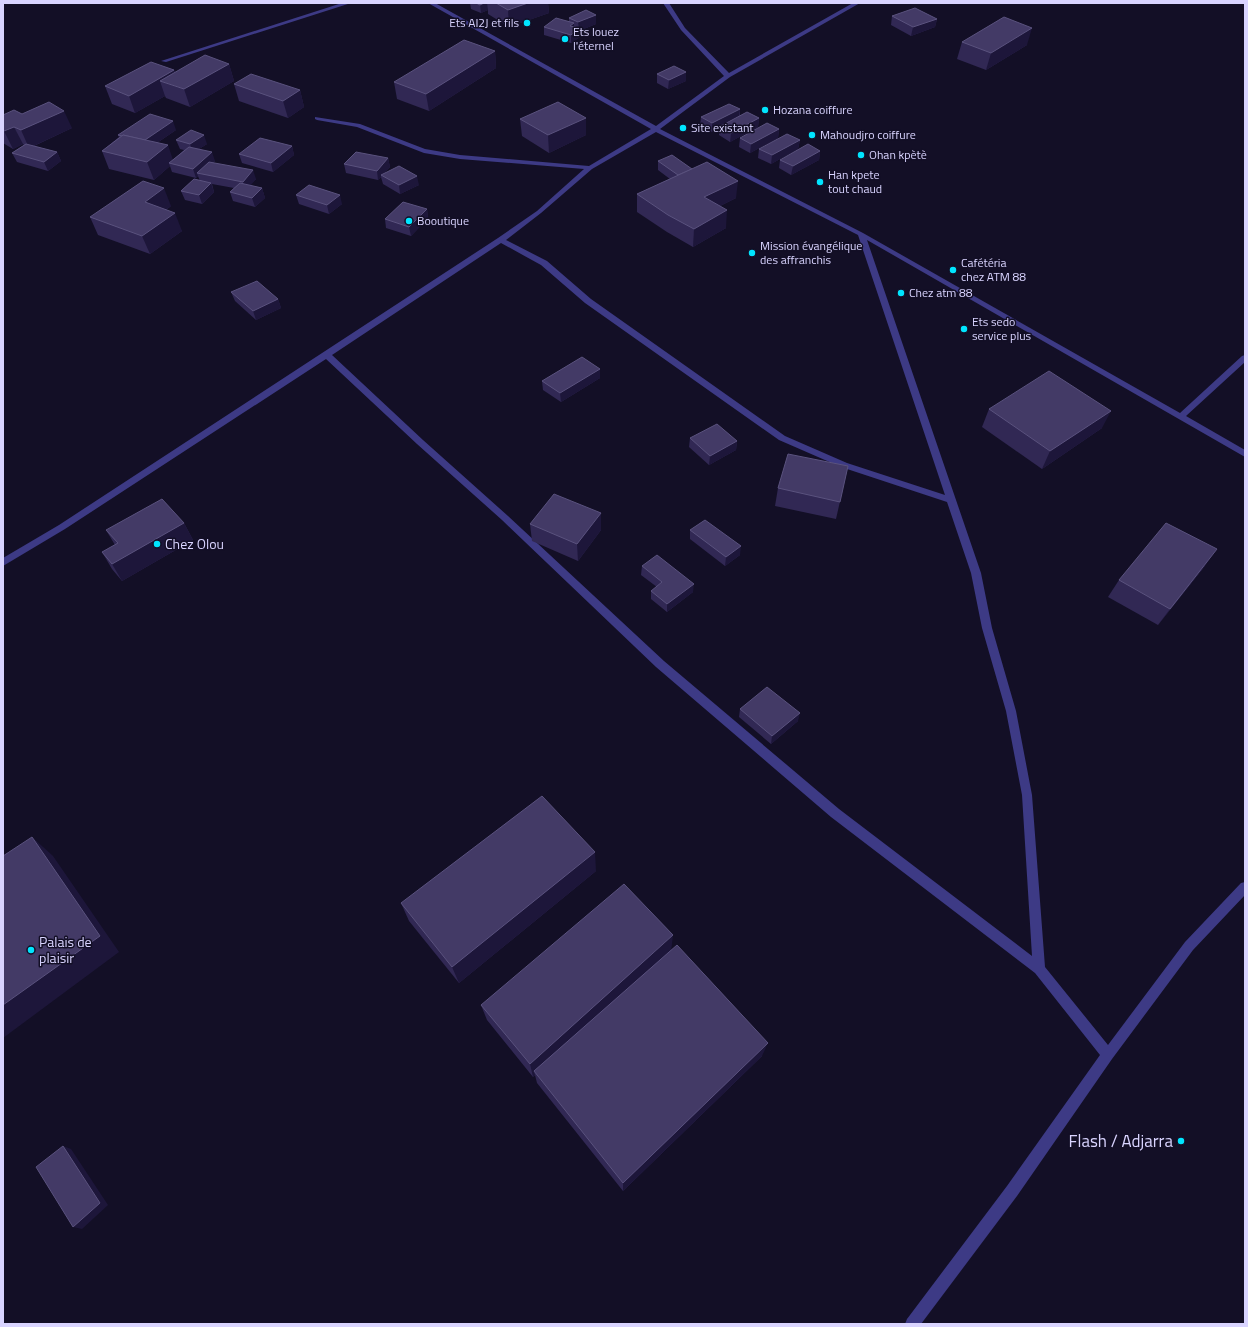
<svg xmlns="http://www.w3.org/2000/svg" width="1248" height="1327" viewBox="0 0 1248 1327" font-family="'Titillium Web',sans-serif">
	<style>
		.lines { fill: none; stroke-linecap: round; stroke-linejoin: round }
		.minor { fill: #3d3a85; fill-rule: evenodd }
		.wall { fill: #312854 }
		.shaded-wall { fill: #1d163a }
		.building { fill: #433a66; stroke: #5a527e }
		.poi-dot { fill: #00e5ff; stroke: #130f26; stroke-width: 1.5 }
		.labels { text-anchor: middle; stroke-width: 3; stroke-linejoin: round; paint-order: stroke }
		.far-poi-label { font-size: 12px; fill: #d9d4ff; stroke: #130f26; text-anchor: start }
		.poi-label { font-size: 14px; fill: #d9d4ff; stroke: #130f26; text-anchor: start }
		.near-poi-label { font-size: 17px; fill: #d9d4ff; stroke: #130f26; text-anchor: end }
	</style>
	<rect width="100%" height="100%" fill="#130f26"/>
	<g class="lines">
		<g class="minor">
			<path d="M342,3H351L166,62L161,61Z"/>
			<path d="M428,3H435L656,126L724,76L681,30L663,3H669L685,28L729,73L853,3H860L730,77L660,129L863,233L1180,413L1242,356L1245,355V362L1186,416L1245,450V457L867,240L981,573L992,628L1016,711L1032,795L1045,967L1108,1045L1185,942L1241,883L1245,882V895L1193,950L1112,1059L1017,1196L921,1324H905L907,1319L1007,1186L1100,1055L1035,973L831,817L656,667L502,520L417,444L326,359L65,529L3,566V558L59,525L498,238L537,211L584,169L460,159L424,153L357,127L317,120L315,119V117L360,124L425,149L460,155L589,166L651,129ZM656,132L858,235L945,495L847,463L785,436L591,299L547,261L506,240L541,213L592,169ZM501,243L541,265L585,303L779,440L841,467L947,502L971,573L982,628L1006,711L1022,795L1032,956L839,809L664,661L508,516L423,440L332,355Z"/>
		</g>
	</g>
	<g class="wall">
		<path d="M470,3H548L549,13L509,27L488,14V10L481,13L471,9Z"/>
		<path d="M596,15V24L579,31L580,37L571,43L544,35V27L569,21V18Z"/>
		<path d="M892,16L937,19L935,27L911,36L891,25Z"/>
		<path d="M962,42L1027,45L986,70L957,59Z"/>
		<path d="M495,51L496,68L429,111L397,99L394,82Z"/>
		<path d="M229,64L234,81L190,107L166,98L165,96L135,113L112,104L105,86L174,70L175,72Z"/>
		<path d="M686,72V81L668,89L657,83V74Z"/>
		<path d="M234,84L300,90L304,107L288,118L239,101Z"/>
		<path d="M740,109V116L759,118L758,127L730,142L719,135V128L712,132L700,126L701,117Z"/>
		<path d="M22,114L72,128L34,146L57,152L61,161L48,171L17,162L12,153L24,145L23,144L13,149L3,143V115Z"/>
		<path d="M520,119L586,135L549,153L522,136Z"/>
		<path d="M779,129L778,138L750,153L739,147L740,138Z"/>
		<path d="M176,130L157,143L173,160L184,150L180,149L176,140L207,144L199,149L215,161L213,163L256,179L250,185L262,188L265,198L255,207L233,201L230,192L234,188L212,184L214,192L202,204L185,200L181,191L200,181L198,176L196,178L172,172L170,166L154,180L109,169L102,151L119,137L118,135Z"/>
		<path d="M800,140L798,149L771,164L758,158L759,149Z"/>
		<path d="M292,146L294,155L273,172L242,163L239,154Z"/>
		<path d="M820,151L819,160L791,175L779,168L780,160Z"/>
		<path d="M388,158L390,167L384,173L419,185L400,194L383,184L381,177L378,180L346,173L344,164Z"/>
		<path d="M658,161L692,169L736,198L720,206L726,228L693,247L667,232L637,212V194L670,179L658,170Z"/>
		<path d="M296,195L342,204L329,214L299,204Z"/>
		<path d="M171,206L166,210L182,231L150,254L98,235L90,217Z"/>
		<path d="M427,209L428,218L411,236L386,228L385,219Z"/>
		<path d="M231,292L278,299L281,308L256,320L235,301Z"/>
		<path d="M600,369V378L561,402L543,390L542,381Z"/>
		<path d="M989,409L1102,428L1042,469L982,427Z"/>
		<path d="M690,438L737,441L736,450L709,465L689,447Z"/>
		<path d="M848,466L836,519L775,506L778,488Z"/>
		<path d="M184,523L193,540L122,581L112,569L102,552L115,545L106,530Z"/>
		<path d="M530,524L601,530L578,561L532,541Z"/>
		<path d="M690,530L740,555L725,566L690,539Z"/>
		<path d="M642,566L693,592L667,612L651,599V591L657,587L641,575Z"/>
		<path d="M1205,566L1158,625L1108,597L1119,580Z"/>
		<path d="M740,709L798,721L771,744L739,717Z"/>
		<path d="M596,871L459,983L409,921L401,903Z"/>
		<path d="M671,950L762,1056L623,1191L537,1083L535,1075L533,1077L487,1020L481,1005Z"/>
	</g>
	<g class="shaded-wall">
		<path d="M484,3H487L488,10L481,13L480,5Z"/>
		<path d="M528,3H548L549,13L509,27L508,10Z"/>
		<path d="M596,15V24L579,31L580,37L571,43V35L579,29L578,22Z"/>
		<path d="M937,19L935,27L911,36L913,27Z"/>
		<path d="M574,23V31L570,26Z"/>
		<path d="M1032,28L1027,45L986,70L991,53Z"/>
		<path d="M495,51L496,68L429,111L426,94Z"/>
		<path d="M229,64L234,81L190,107L184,89Z"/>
		<path d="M174,70L180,88L160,81L165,96L135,113L129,96Z"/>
		<path d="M686,72V81L668,89L669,80Z"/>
		<path d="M300,90L304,107L288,118L283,101Z"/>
		<path d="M740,109L739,118L719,127V128L712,132V123Z"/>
		<path d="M64,111L72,128L29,148L21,130Z"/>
		<path d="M586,118V135L549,153L548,135Z"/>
		<path d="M759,118L758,127L730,142L731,133Z"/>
		<path d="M173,121L176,130L145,151L141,142Z"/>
		<path d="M14,127L23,144L13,149L4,131Z"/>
		<path d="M779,129L778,138L750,153L751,144Z"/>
		<path d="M204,135L207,144L193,153L190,144Z"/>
		<path d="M800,140L798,149L771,164L772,155Z"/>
		<path d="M168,145L174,163H169L170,166L154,180L147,162Z"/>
		<path d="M292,146L294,155L273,172L271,163Z"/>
		<path d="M820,151L819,160L791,175L793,166Z"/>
		<path d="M57,152L61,161L48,171L44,162Z"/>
		<path d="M212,152L215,161L201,174L197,173L198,176L196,178L193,169Z"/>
		<path d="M388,158L390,167L382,176L381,175V177L378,180L377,171Z"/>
		<path d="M253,170L256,179L246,191L243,182Z"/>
		<path d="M417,176L419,185L400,194L399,185Z"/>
		<path d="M738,181L736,198L702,215L704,197Z"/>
		<path d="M211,183L214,192L202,204L199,195Z"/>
		<path d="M164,188L171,206L152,220L145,202Z"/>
		<path d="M262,188L265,198L255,207L252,198Z"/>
		<path d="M340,195L342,204L329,214L327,205Z"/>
		<path d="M427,209L428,218L411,236L409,227Z"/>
		<path d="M727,210L726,228L693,247L694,229Z"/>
		<path d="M175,213L182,231L150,254L142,236Z"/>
		<path d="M278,299L281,308L256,320L253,311Z"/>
		<path d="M600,369V378L561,402L560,393Z"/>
		<path d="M1111,411L1102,428L1042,469L1050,451Z"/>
		<path d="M737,441L736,450L709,465L710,456Z"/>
		<path d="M601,513V530L578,561L577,544Z"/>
		<path d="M184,523L193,540L122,581L112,564Z"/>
		<path d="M741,546L740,555L725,566L726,557Z"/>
		<path d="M1217,549L1205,566L1158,625L1170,609Z"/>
		<path d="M694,584L693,592L667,612V604Z"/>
		<path d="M800,713L798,721L771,744L772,736Z"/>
		<path d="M32,837L53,856L119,952L3,1038V1005Z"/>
		<path d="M595,852L596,871L459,983L452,967Z"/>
		<path d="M673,935L671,952L534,1071L535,1075L533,1077L530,1064Z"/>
		<path d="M768,1043L762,1056L623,1191V1183Z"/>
		<path d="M63,1146L71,1149L108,1205L82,1229L73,1227Z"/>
	</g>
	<g class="building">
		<path d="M476,3H484L480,5Z"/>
		<path d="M496,3H528L508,10Z"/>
		<path d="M915,8L937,19L913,27L892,16Z"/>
		<path d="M586,10L596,15L578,22L569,18Z"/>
		<path d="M1004,17L1032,28L991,53L962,42Z"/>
		<path d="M556,18L574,23L570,26L579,28L571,35L544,27Z"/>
		<path d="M464,40L495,51L426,94L394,82Z"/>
		<path d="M205,55L229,64L184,89L160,81Z"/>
		<path d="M151,62L174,70L129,96L105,86Z"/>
		<path d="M674,66L686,72L669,80L657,74Z"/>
		<path d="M251,74L300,90L283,101L234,84Z"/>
		<path d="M49,102L64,111L21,130L14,127L4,131H3V115L14,110L22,114Z"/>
		<path d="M558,102L586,118L548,135L520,119Z"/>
		<path d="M729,104L740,109L712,123L701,117Z"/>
		<path d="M747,112L759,118L731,133L719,127Z"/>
		<path d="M150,114L173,121L145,140L123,135L122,136L118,135Z"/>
		<path d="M767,123L779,129L751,144L740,138Z"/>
		<path d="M191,130L204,135L190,144L176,140Z"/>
		<path d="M787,134L800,140L772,155L759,149Z"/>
		<path d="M123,135L168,145L147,162L102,151Z"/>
		<path d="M260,138L292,146L271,163L239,154Z"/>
		<path d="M26,144L57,152L44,162L12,153Z"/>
		<path d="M808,144L820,151L793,166L780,160Z"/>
		<path d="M189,147L212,152L193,169L169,163Z"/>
		<path d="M356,152L388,158L377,171L344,164Z"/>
		<path d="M672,155L692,169L678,175L658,161Z"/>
		<path d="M209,162L253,170L243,182L197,173Z"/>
		<path d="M707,162L738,181L704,197L727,210L694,229L668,215L637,194Z"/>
		<path d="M399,166L417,176L399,185L381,175Z"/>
		<path d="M194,179L211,183L199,195L181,191Z"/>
		<path d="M143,181L164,188L145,202L175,213L142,236L90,217Z"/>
		<path d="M240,183L262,188L252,198L230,192Z"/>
		<path d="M309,185L340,195L327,205L296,195Z"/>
		<path d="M403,202L427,209L409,227L385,219Z"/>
		<path d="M257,281L278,299L253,311L231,292Z"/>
		<path d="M582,357L600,369L560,393L542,381Z"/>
		<path d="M1049,371L1111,411L1050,451L989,409Z"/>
		<path d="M717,424L737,441L710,456L690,438Z"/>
		<path d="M788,454L848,466L840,502L778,488Z"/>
		<path d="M554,494L601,513L577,544L530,524Z"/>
		<path d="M162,499L184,523L112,564L102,552L118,543L106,530Z"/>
		<path d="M705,520L741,546L726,557L690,530Z"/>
		<path d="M1166,523L1217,549L1170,609L1119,580Z"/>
		<path d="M657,555L694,584L667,604L651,591L662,582L642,566Z"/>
		<path d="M767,687L800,713L772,736L740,709Z"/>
		<path d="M542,796L595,852L452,967L401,903Z"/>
		<path d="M32,837L100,936L3,1005V856Z"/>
		<path d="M624,884L673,935L530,1064L481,1005Z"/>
		<path d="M677,945L768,1043L623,1183L534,1071Z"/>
		<path d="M63,1146L100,1203L73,1227L36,1167Z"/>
	</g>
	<g class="poi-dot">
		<circle cx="527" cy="23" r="4"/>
		<circle cx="565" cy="39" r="4"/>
		<circle cx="765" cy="110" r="4"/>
		<circle cx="683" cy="128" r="4"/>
		<circle cx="812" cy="135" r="4"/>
		<circle cx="861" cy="155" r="4"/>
		<circle cx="820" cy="182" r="4"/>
		<circle cx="409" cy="221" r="4"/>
		<circle cx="752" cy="253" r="4"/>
		<circle cx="953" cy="270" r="4"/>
		<circle cx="901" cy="293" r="4"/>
		<circle cx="964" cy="329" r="4"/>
		<circle cx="157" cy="544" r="4"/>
		<circle cx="31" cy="950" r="4"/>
		<circle cx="1181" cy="1141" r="4"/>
	</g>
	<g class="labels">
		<g class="far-poi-label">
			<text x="519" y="27" text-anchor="end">Ets AI2J et fils</text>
			<text x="573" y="36">Ets louez<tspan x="573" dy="14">l'éternel</tspan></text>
			<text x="773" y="114">Hozana coiffure</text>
			<text x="691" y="132">Site existant</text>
			<text x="820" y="139">Mahoudjro coiffure</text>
			<text x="869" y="159">Ohan kpètè</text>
			<text x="828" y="179">Han kpete<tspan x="828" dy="14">tout chaud</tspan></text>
			<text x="417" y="225">Booutique</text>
			<text x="760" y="250">Mission évangélique<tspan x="760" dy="14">des affranchis</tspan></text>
			<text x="961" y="267">Cafétéria<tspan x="961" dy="14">chez ATM 88</tspan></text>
			<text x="909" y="297">Chez atm 88</text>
			<text x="972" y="326">Ets sedo<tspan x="972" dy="14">service plus</tspan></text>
		</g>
		<g class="poi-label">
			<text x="165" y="549">Chez Olou</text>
			<text x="39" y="947">Palais de<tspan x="39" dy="16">plaisir</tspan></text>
		</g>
		<g class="near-poi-label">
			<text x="1173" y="1147">Flash / Adjarra</text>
		</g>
	</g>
	<rect width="1248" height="1327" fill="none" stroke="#d9d4ff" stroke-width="8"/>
</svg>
